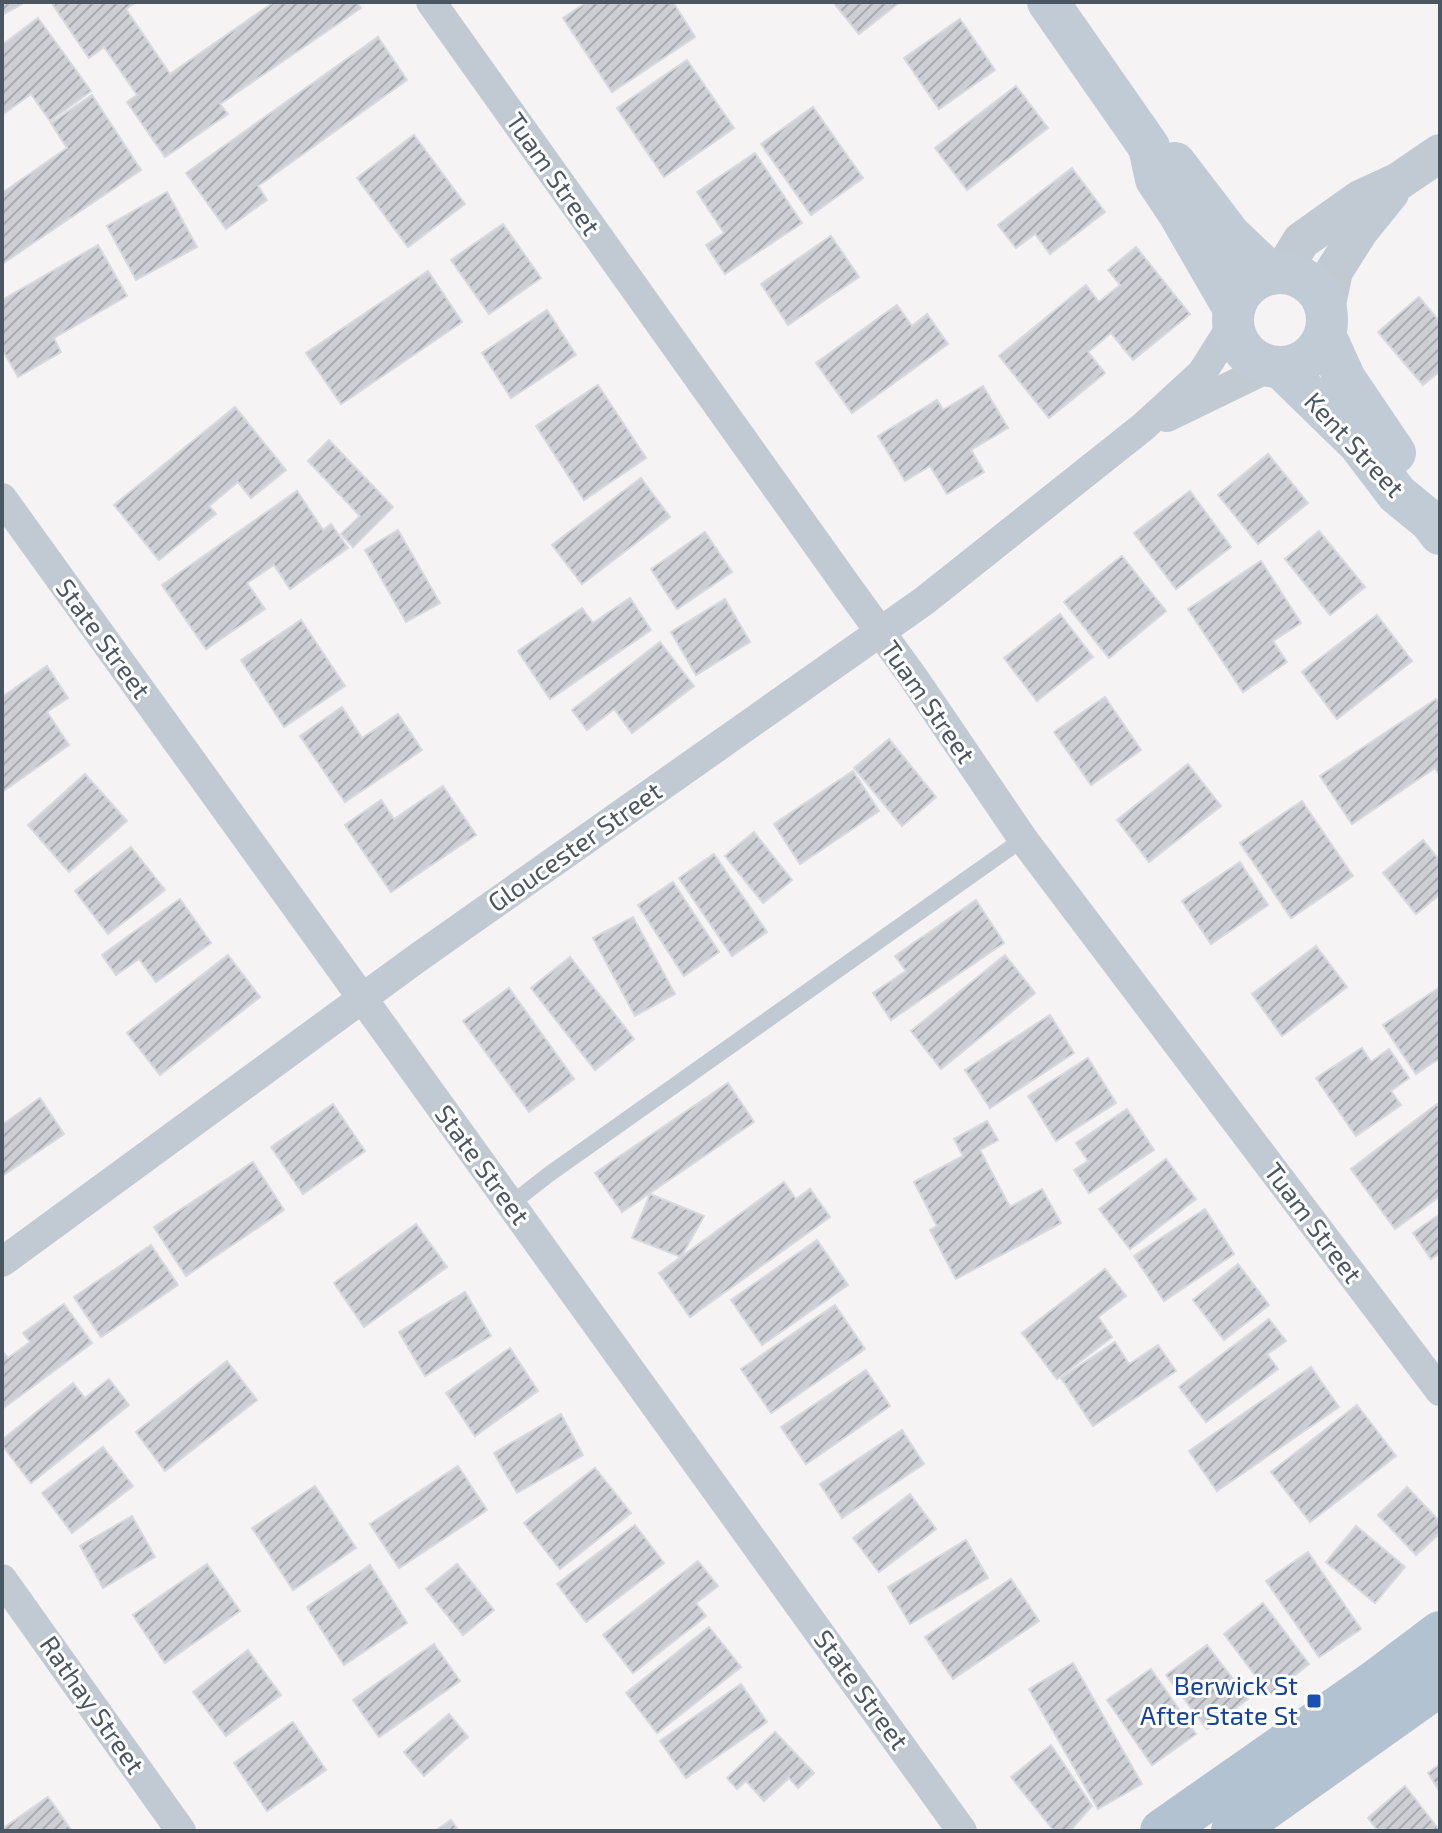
<svg xmlns="http://www.w3.org/2000/svg" width="1442" height="1833" viewBox="0 0 1442 1833" font-family="'Exo 2',sans-serif">
	<style>
		.building { fill: url(#building-hatch); stroke: #d7d9de; stroke-width: 2 }
		.lines { fill: none; stroke-linecap: round; stroke-linejoin: round }
		.service { stroke: #c1cad2; stroke-width: 16 }
		.minor { stroke: #c1cad2; stroke-width: 30 }
		.tertiary { stroke: #c1cad2; stroke-width: 38 }
		.secondary { stroke: #c1cbd6; stroke-width: 42 }
		.primary { stroke: #b3c2d1; stroke-width: 44 }
		.transit-dot { fill: #1a4fb4; stroke: #fff; stroke-width: 3 }
		.labels { text-anchor: middle; stroke-width: 6; stroke-linejoin: round; paint-order: stroke }
		.street-label { font-size: 26px; fill: #4a5661; stroke: #fff }
		.transit-label { font-size: 26px; fill: #164399; stroke: #fff; text-anchor: end }
	</style>
	<defs>
		<pattern id="building-hatch" width="6" height="6" patternUnits="userSpaceOnUse" patternTransform="scale(2)"><rect width="6" height="6" fill="#cdcfd5"/><path d="M-1 1l2-2M0 6l6-6M5 7l2-2" fill="none" stroke="#a8abb0"/></pattern>
	</defs>
	<rect width="100%" height="100%" fill="#f5f3f3"/>
	<g class="building">
		<path d="M2,2H21L22,4L2,15Z"/>
		<path d="M57,2H136L126,9L170,74L274,2H357L361,8L220,104L228,114L165,157L127,102L137,95L104,47L89,58L53,5Z"/>
		<path d="M587,2H673L695,37L612,92L563,18Z"/>
		<path d="M833,2H900L859,34Z"/>
		<path d="M38,18L91,91L50,121L31,94L2,115V45Z"/>
		<path d="M960,19L995,70L939,109L904,58Z"/>
		<path d="M378,37L407,80L258,186L267,200L226,229L186,173Z"/>
		<path d="M687,60L734,128L664,177L617,108Z"/>
		<path d="M1016,86L1048,128L967,190L935,148Z"/>
		<path d="M92,95L141,170L2,264V193L67,148L51,123Z"/>
		<path d="M813,107L863,178L811,215L761,144Z"/>
		<path d="M414,135L465,204L408,247L357,178Z"/>
		<path d="M755,153L802,223L725,274L706,245L724,233L697,192Z"/>
		<path d="M1072,168L1105,212L1050,254L1035,234L1016,248L998,225Z"/>
		<path d="M167,192L197,247L136,280L107,226Z"/>
		<path d="M503,224L541,278L489,314L451,260Z"/>
		<path d="M831,236L859,277L788,325L761,284Z"/>
		<path d="M98,245L127,296L54,338L61,352L18,377L2,349V300Z"/>
		<path d="M1136,247L1190,314L1133,360L1111,333L1088,352L1105,373L1049,418L999,356L1086,285L1099,302L1120,285L1108,270Z"/>
		<path d="M428,271L462,322L341,404L306,353Z"/>
		<path d="M1419,297L1440,322V371L1423,385L1378,332Z"/>
		<path d="M897,305L912,326L927,314L948,344L852,413L816,363Z"/>
		<path d="M547,310L576,355L511,398L482,353Z"/>
		<path d="M598,385L646,458L584,500L536,426Z"/>
		<path d="M983,386L1008,428L971,450L984,472L947,494L930,466L905,481L878,436L937,400L943,410Z"/>
		<path d="M235,407L286,470L251,498L238,482L209,506L216,514L159,560L114,505Z"/>
		<path d="M329,440L393,507L353,547L341,534L360,516L308,461Z"/>
		<path d="M1268,454L1308,503L1258,544L1218,495Z"/>
		<path d="M641,478L670,517L582,584L552,545Z"/>
		<path d="M297,491L323,530L331,524L348,548L290,589L274,565L247,583L265,609L206,649L162,585Z"/>
		<path d="M1190,491L1231,547L1176,589L1134,533Z"/>
		<path d="M398,530L440,603L406,622L365,550Z"/>
		<path d="M1319,531L1365,587L1330,615L1285,559Z"/>
		<path d="M705,532L732,572L677,609L651,569Z"/>
		<path d="M1122,556L1166,611L1109,658L1064,602Z"/>
		<path d="M1261,561L1301,623L1273,641L1287,662L1243,692L1188,609Z"/>
		<path d="M630,598L651,630L550,699L518,651L582,608L593,623Z"/>
		<path d="M725,599L750,642L696,675L671,632Z"/>
		<path d="M1060,614L1093,657L1037,701L1004,658Z"/>
		<path d="M1377,615L1412,661L1337,719L1302,672Z"/>
		<path d="M301,620L345,686L284,727L241,660Z"/>
		<path d="M660,642L694,686L632,733L614,709L587,730L572,710Z"/>
		<path d="M47,666L68,698L47,712L69,745L2,792V697Z"/>
		<path d="M1105,697L1141,750L1091,785L1054,732Z"/>
		<path d="M1436,699L1440,704V776L1435,768L1352,824L1320,776Z"/>
		<path d="M342,707L362,738L398,714L422,750L345,802L300,736Z"/>
		<path d="M889,739L936,797L902,826L854,768Z"/>
		<path d="M1188,764L1221,806L1149,862L1117,820Z"/>
		<path d="M853,771L879,811L800,864L774,824Z"/>
		<path d="M85,774L127,821L69,872L28,825Z"/>
		<path d="M443,786L476,835L391,892L345,825L381,800L394,819Z"/>
		<path d="M1302,801L1353,876L1291,918L1240,843Z"/>
		<path d="M754,832L792,880L763,903L725,856Z"/>
		<path d="M1423,840L1440,861V894L1416,914L1383,873Z"/>
		<path d="M131,847L165,890L108,934L75,891Z"/>
		<path d="M714,854L767,932L732,956L679,878Z"/>
		<path d="M1240,862L1268,905L1211,944L1182,901Z"/>
		<path d="M673,882L719,952L684,976L638,905Z"/>
		<path d="M180,899L211,943L156,982L139,959L116,975L102,955Z"/>
		<path d="M976,900L1004,943L891,1020L873,993L906,971L895,956Z"/>
		<path d="M633,917L675,994L635,1016L593,938Z"/>
		<path d="M1316,946L1347,987L1282,1036L1252,994Z"/>
		<path d="M228,955L260,997L160,1075L127,1033Z"/>
		<path d="M1005,955L1035,993L941,1069L911,1031Z"/>
		<path d="M570,957L634,1039L595,1070L531,988Z"/>
		<path d="M1440,987V1058L1416,1074L1383,1025Z"/>
		<path d="M509,988L574,1079L529,1112L463,1021Z"/>
		<path d="M1050,1015L1074,1053L990,1108L965,1070Z"/>
		<path d="M1362,1048L1371,1062L1389,1049L1409,1078L1391,1091L1401,1105L1356,1136L1316,1078Z"/>
		<path d="M1088,1058L1116,1103L1056,1141L1028,1096Z"/>
		<path d="M728,1083L754,1122L622,1212L595,1173Z"/>
		<path d="M40,1098L64,1134L2,1176V1125Z"/>
		<path d="M333,1104L365,1151L303,1194L271,1147Z"/>
		<path d="M1437,1104L1440,1109V1196L1395,1229L1351,1169Z"/>
		<path d="M1127,1109L1154,1150L1089,1193L1074,1170L1088,1161L1076,1143Z"/>
		<path d="M987,1121L998,1140L980,1150L1010,1207L1042,1189L1061,1223L956,1279L930,1230L937,1226L914,1182L963,1156L954,1139Z"/>
		<path d="M1166,1159L1196,1199L1130,1249L1099,1209Z"/>
		<path d="M253,1162L284,1210L186,1276L154,1227Z"/>
		<path d="M784,1182L796,1199L810,1189L830,1217L690,1317L659,1273Z"/>
		<path d="M650,1194L704,1216L681,1257L632,1238Z"/>
		<path d="M1205,1209L1234,1254L1164,1301L1134,1256Z"/>
		<path d="M1440,1214V1253L1431,1259L1413,1233Z"/>
		<path d="M416,1224L447,1267L364,1327L334,1283Z"/>
		<path d="M817,1240L848,1285L762,1345L731,1300Z"/>
		<path d="M151,1245L178,1285L101,1337L74,1297Z"/>
		<path d="M1238,1264L1269,1305L1224,1340L1193,1300Z"/>
		<path d="M1105,1269L1126,1296L1098,1317L1112,1337L1057,1379L1022,1333Z"/>
		<path d="M465,1292L491,1336L425,1376L399,1332Z"/>
		<path d="M64,1304L92,1343L2,1409V1351L8,1358L30,1342L23,1333Z"/>
		<path d="M835,1305L865,1349L771,1413L741,1369Z"/>
		<path d="M1269,1319L1286,1341L1267,1354L1278,1369L1206,1422L1179,1387Z"/>
		<path d="M1115,1342L1129,1364L1158,1345L1176,1371L1093,1426L1061,1378Z"/>
		<path d="M510,1348L538,1391L475,1436L446,1393Z"/>
		<path d="M227,1361L257,1400L165,1471L136,1432Z"/>
		<path d="M1311,1367L1339,1407L1217,1491L1189,1451Z"/>
		<path d="M866,1370L890,1406L806,1464L781,1427Z"/>
		<path d="M109,1379L129,1405L31,1483L2,1445V1440L73,1383L85,1398Z"/>
		<path d="M1357,1405L1396,1456L1310,1522L1271,1472Z"/>
		<path d="M561,1414L583,1455L517,1493L494,1453Z"/>
		<path d="M902,1430L924,1464L842,1518L820,1484Z"/>
		<path d="M103,1447L133,1486L72,1533L42,1493Z"/>
		<path d="M458,1466L487,1510L399,1568L370,1524Z"/>
		<path d="M595,1468L631,1513L560,1569L524,1523Z"/>
		<path d="M315,1486L356,1548L293,1590L252,1528Z"/>
		<path d="M1407,1487L1440,1522V1533L1416,1555L1378,1515Z"/>
		<path d="M910,1494L936,1529L879,1572L853,1538Z"/>
		<path d="M132,1516L155,1557L103,1588L80,1546Z"/>
		<path d="M635,1525L664,1563L586,1622L557,1584Z"/>
		<path d="M1356,1526L1405,1567L1375,1603L1326,1562Z"/>
		<path d="M966,1540L988,1578L910,1624L888,1587Z"/>
		<path d="M1308,1552L1361,1629L1319,1657L1266,1581Z"/>
		<path d="M698,1561L718,1586L696,1603L706,1616L633,1673L603,1635Z"/>
		<path d="M207,1564L240,1611L165,1663L133,1615Z"/>
		<path d="M457,1564L494,1610L463,1635L426,1589Z"/>
		<path d="M370,1565L407,1623L344,1665L307,1607Z"/>
		<path d="M1011,1579L1039,1621L953,1679L925,1637Z"/>
		<path d="M1263,1603L1309,1664L1270,1695L1224,1634Z"/>
		<path d="M709,1627L741,1667L657,1733L626,1693Z"/>
		<path d="M434,1644L460,1681L379,1737L353,1700Z"/>
		<path d="M1207,1645L1248,1699L1207,1729L1166,1675Z"/>
		<path d="M248,1650L281,1695L226,1736L193,1692Z"/>
		<path d="M1073,1663L1142,1784L1098,1809L1029,1689Z"/>
		<path d="M1151,1669L1196,1734L1152,1765L1107,1700Z"/>
		<path d="M741,1684L767,1722L686,1778L660,1741Z"/>
		<path d="M449,1714L468,1737L424,1776L404,1752Z"/>
		<path d="M293,1722L326,1770L267,1811L234,1763Z"/>
		<path d="M775,1732L814,1773L798,1788L789,1778L764,1801L746,1781L737,1789L727,1778Z"/>
		<path d="M1051,1745L1092,1806L1070,1831H1054L1011,1777Z"/>
		<path d="M1440,1764V1792L1428,1773Z"/>
		<path d="M1405,1786L1440,1831H1378L1368,1818Z"/>
		<path d="M48,1797L72,1831H2V1829Z"/>
		<path d="M451,1820L459,1831H435Z"/>
	</g>
	<g class="lines">
		<path class="service" d="M511,1204L548,1175L1023,839"/>
		<g class="minor">
			<path d="M431,2L849,589L913,677L1023,839L1440,1391"/>
			<path d="M1167,417L1272,366"/>
			<path d="M2,498L962,1831"/>
			<path d="M2,1262L416,959L924,601L1143,427L1202,373L1233,324"/>
			<path d="M2,1579L181,1831"/>
		</g>
		<g class="tertiary">
			<path d="M1281,274L1301,241L1360,199L1399,181L1440,153"/>
			<path d="M1326,309L1334,271L1360,230L1390,193"/>
		</g>
		<g class="secondary">
			<path d="M1048,2L1149,147L1156,179L1178,212L1234,309"/>
			<path d="M1175,163L1230,235L1271,274"/>
			<circle cx="1280" cy="320" r="47"/>
			<path d="M1325,335L1345,379L1395,453"/>
			<path d="M1280,367L1359,444L1397,494L1430,521L1440,534"/>
		</g>
		<g class="primary">
			<path d="M1162,1831L1375,1682L1440,1633"/>
			<path d="M1233,1831L1440,1684"/>
		</g>
	</g>
	<rect class="transit-dot" x="1306" y="1693" width="16" height="16" rx="4"/>
	<g class="labels">
		<g class="street-label">
			<text transform="translate(553 174) rotate(55)" y="9">Tuam Street</text>
			<text transform="translate(1354 445) rotate(47)" y="9">Kent Street</text>
			<text transform="translate(103 639) rotate(54)" y="9">State Street</text>
			<text transform="translate(928 702) rotate(55)" y="9">Tuam Street</text>
			<text transform="translate(575 847) rotate(-35)" y="9">Gloucester Street</text>
			<text transform="translate(482 1165) rotate(54)" y="9">State Street</text>
			<text transform="translate(1313 1223) rotate(53)" y="9">Tuam Street</text>
			<text transform="translate(861 1690) rotate(54)" y="9">State Street</text>
			<text transform="translate(92 1705) rotate(55)" y="9">Rathay Street</text>
		</g>
		<g class="transit-label">
			<text x="1298" y="1695">Berwick St<tspan x="1298" dy="30">After State St</tspan></text>
		</g>
	</g>
	<rect width="1442" height="1833" fill="none" stroke="#4a5661" stroke-width="8"/>
</svg>
